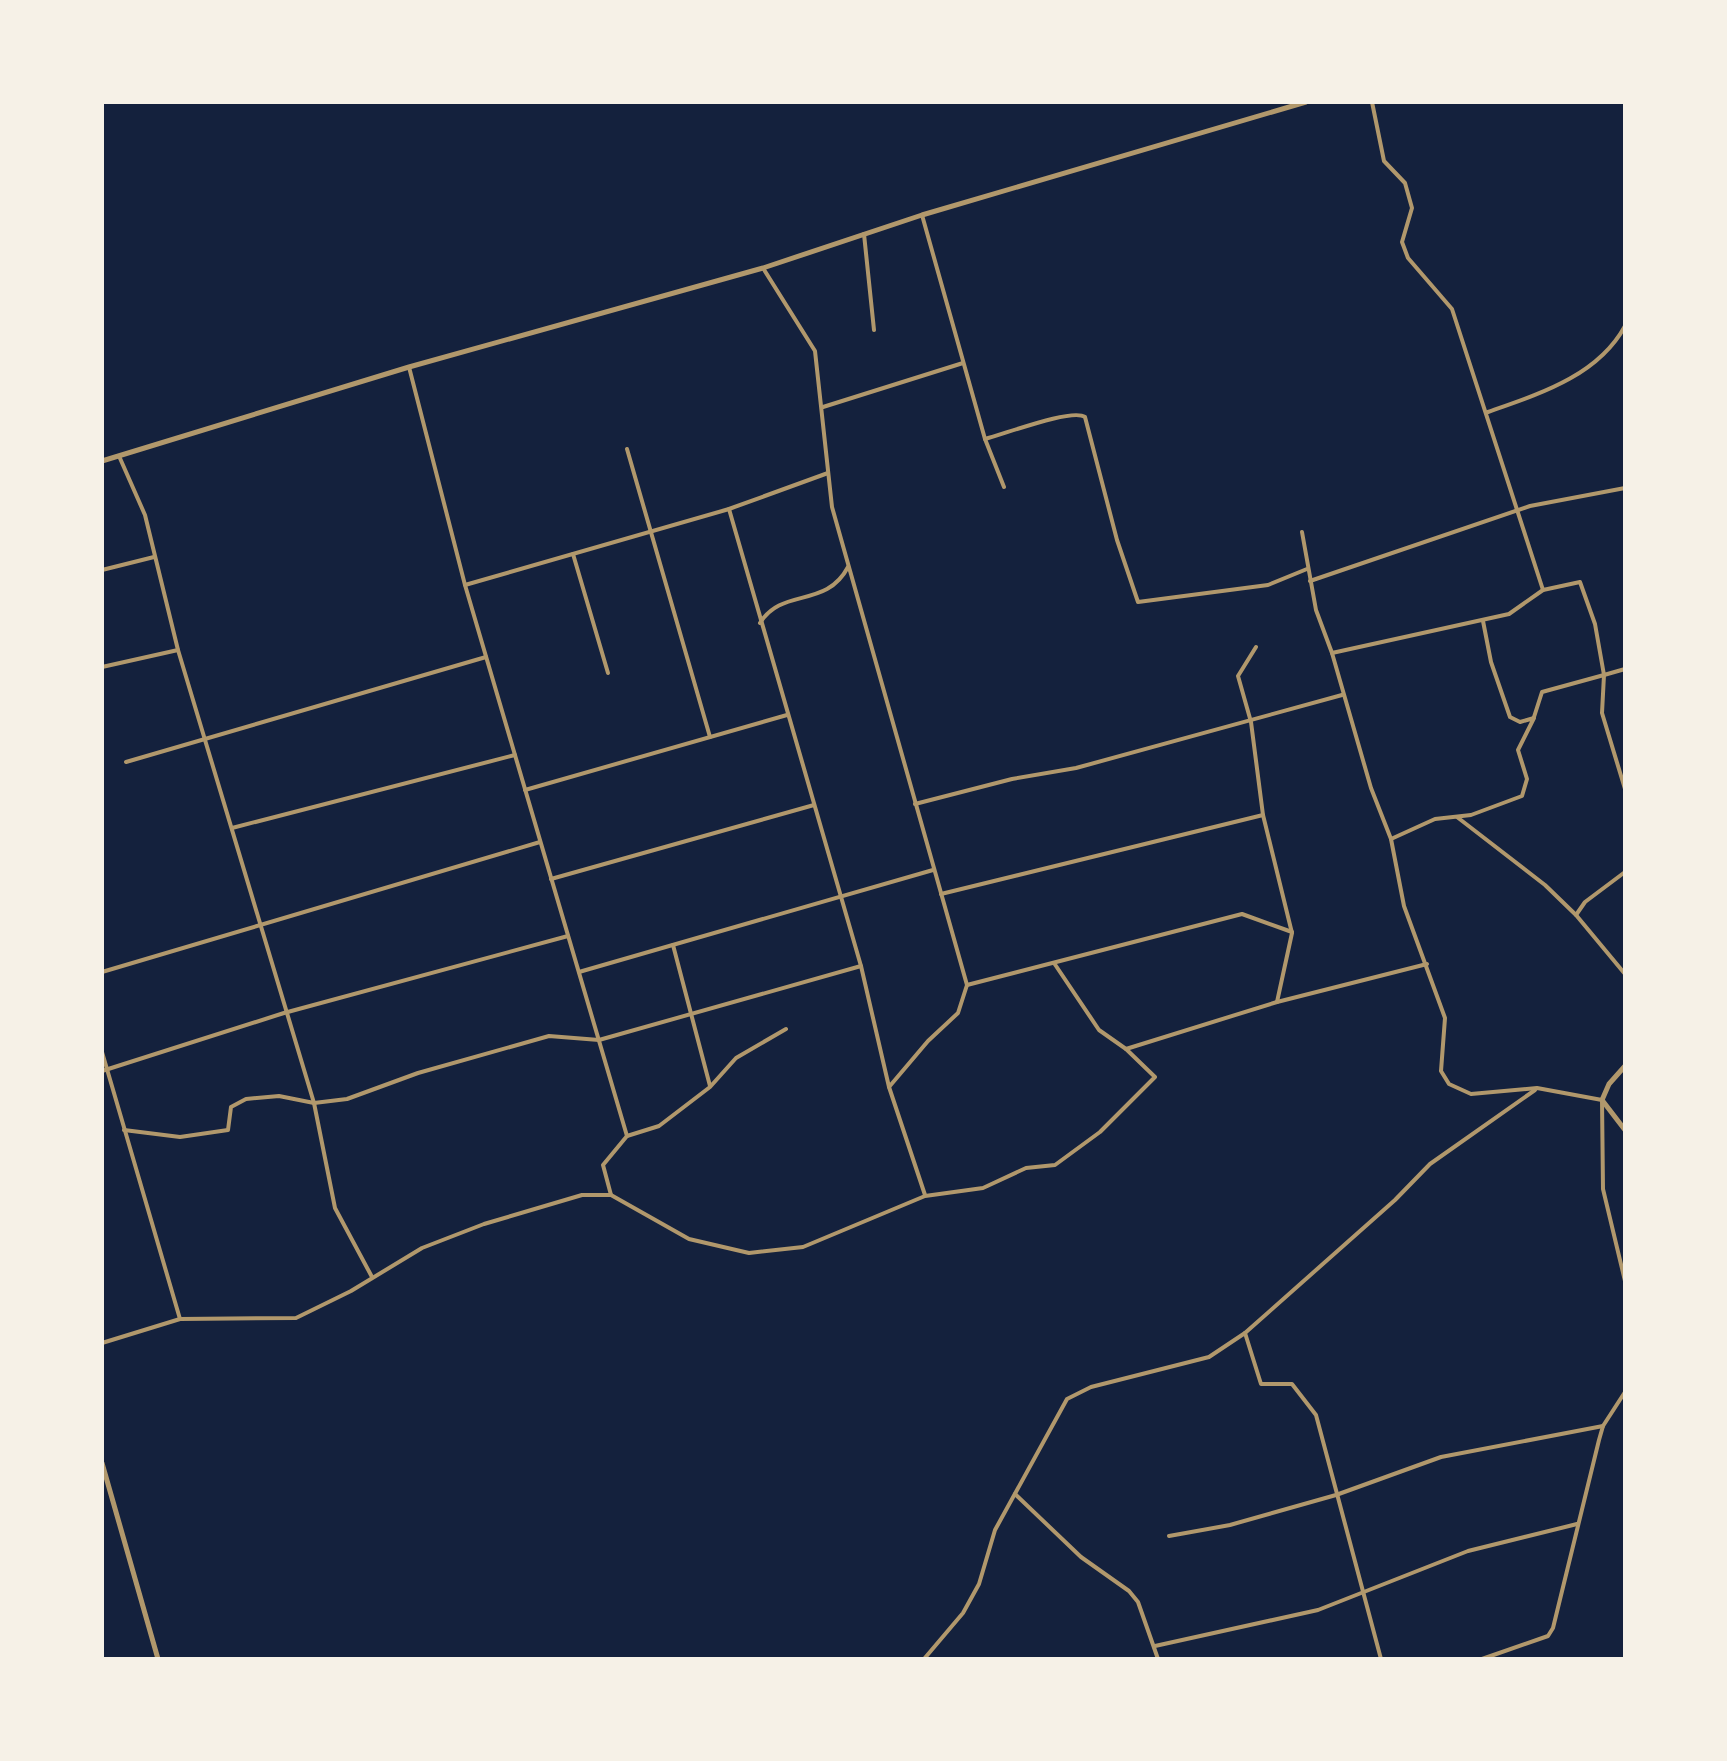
<svg xmlns="http://www.w3.org/2000/svg" width="1727" height="1761" viewBox="0 0 1727 1761" font-family="'Roboto Condensed',sans-serif">
	<style>
		.lines { fill: none; stroke-linecap: round; stroke-linejoin: round }
		.minor { stroke: #b1986c; stroke-width: 4 }
		.tertiary { stroke: #b1986c; stroke-width: 5 }
	</style>
	<rect width="100%" height="100%" fill="#14213d"/>
	<g class="lines">
		<g class="minor">
			<path d="M1372,102L1384,161L1405,183L1412,208L1402,242L1408,258L1452,309L1543,590L1580,582L1595,624L1604,675L1625,669"/>
			<path d="M922,215L985,439L1004,487"/>
			<path d="M864,234L874,330"/>
			<path d="M763,268L815,351L832,507L967,985L958,1013L928,1041L889,1087"/>
			<path d="M409,367L465,585L627,1136"/>
			<path d="M823,407L963,363"/>
			<path d="M1488,412C1539,394 1598,376 1625,326"/>
			<path d="M985,439C1005,434 1072,408 1085,417L1117,540L1138,602L1268,585L1307,569"/>
			<path d="M627,449L710,737"/>
			<path d="M119,456L145,515L178,650L314,1103L335,1208L372,1277"/>
			<path d="M729,509L861,966L889,1087L925,1195"/>
			<path d="M1302,532L1316,610L1332,653L1371,788L1391,839L1404,906L1445,1018L1441,1071L1449,1084L1471,1094L1537,1088L1602,1100L1603,1189L1625,1281"/>
			<path d="M573,554L608,673"/>
			<path d="M102,570L154,557"/>
			<path d="M1310,581L1530,506L1625,488"/>
			<path d="M465,585L729,509L828,473"/>
			<path d="M760,623C782,587 826,609 848,567"/>
			<path d="M1256,647L1238,676L1251,722L1263,815L1292,933L1277,1002"/>
			<path d="M1332,653L1509,614L1543,590"/>
			<path d="M102,667L178,650"/>
			<path d="M1534,717L1542,692L1604,675L1602,713L1625,789"/>
			<path d="M126,762L486,657"/>
			<path d="M525,790L787,715"/>
			<path d="M915,804L1012,779L1076,768L1342,695"/>
			<path d="M1457,817L1545,885L1576,915L1625,974"/>
			<path d="M232,828L515,755"/>
			<path d="M1391,839L1435,819L1471,815L1522,796L1527,779L1518,750L1534,718L1520,722L1510,717L1491,662L1483,621"/>
			<path d="M551,879L814,805"/>
			<path d="M941,894L1263,815"/>
			<path d="M1576,915L1585,902L1625,872"/>
			<path d="M673,945L710,1086"/>
			<path d="M1054,963L1099,1030L1126,1049"/>
			<path d="M102,972L540,842"/>
			<path d="M579,972L933,870"/>
			<path d="M967,985L1242,914L1292,932"/>
			<path d="M102,1052L180,1319"/>
			<path d="M102,1071L284,1013L568,936"/>
			<path d="M124,1130L180,1137L228,1130L231,1107L246,1099L279,1096L314,1103L347,1099L418,1073L549,1036L599,1040L861,966"/>
			<path d="M611,1195L603,1165L627,1136L659,1126L710,1087L736,1058L786,1029"/>
			<path d="M1245,1333L1261,1384H1292L1316,1415L1381,1659"/>
			<path d="M102,1343L180,1319L296,1318L351,1291L422,1248L484,1224L582,1195H611L689,1239L749,1253L803,1247L925,1196L983,1188L1026,1168L1055,1165L1100,1132L1155,1077L1126,1049L1277,1002L1427,964"/>
			<path d="M1015,1494L1081,1557L1129,1591L1138,1602L1158,1659"/>
			<path d="M1169,1536L1230,1525L1336,1495L1441,1457L1603,1426"/>
			<path d="M1155,1646L1318,1610L1468,1551L1577,1524"/>
			<path d="M924,1659L963,1613L979,1584L995,1530L1067,1399L1091,1387L1209,1357L1245,1333L1395,1200L1430,1164L1535,1090"/>
			<path d="M1482,1659L1548,1636L1553,1628L1599,1440L1603,1426L1625,1392"/>
		</g>
		<g class="tertiary">
			<path d="M102,461L409,367L763,268L922,215L1306,102"/>
			<path d="M1625,1066L1609,1084L1602,1100L1625,1130"/>
			<path d="M102,1463L158,1659"/>
		</g>
	</g>
	<rect width="1727" height="1761" fill="none" stroke="#f6f1e7" stroke-width="208"/>
</svg>
